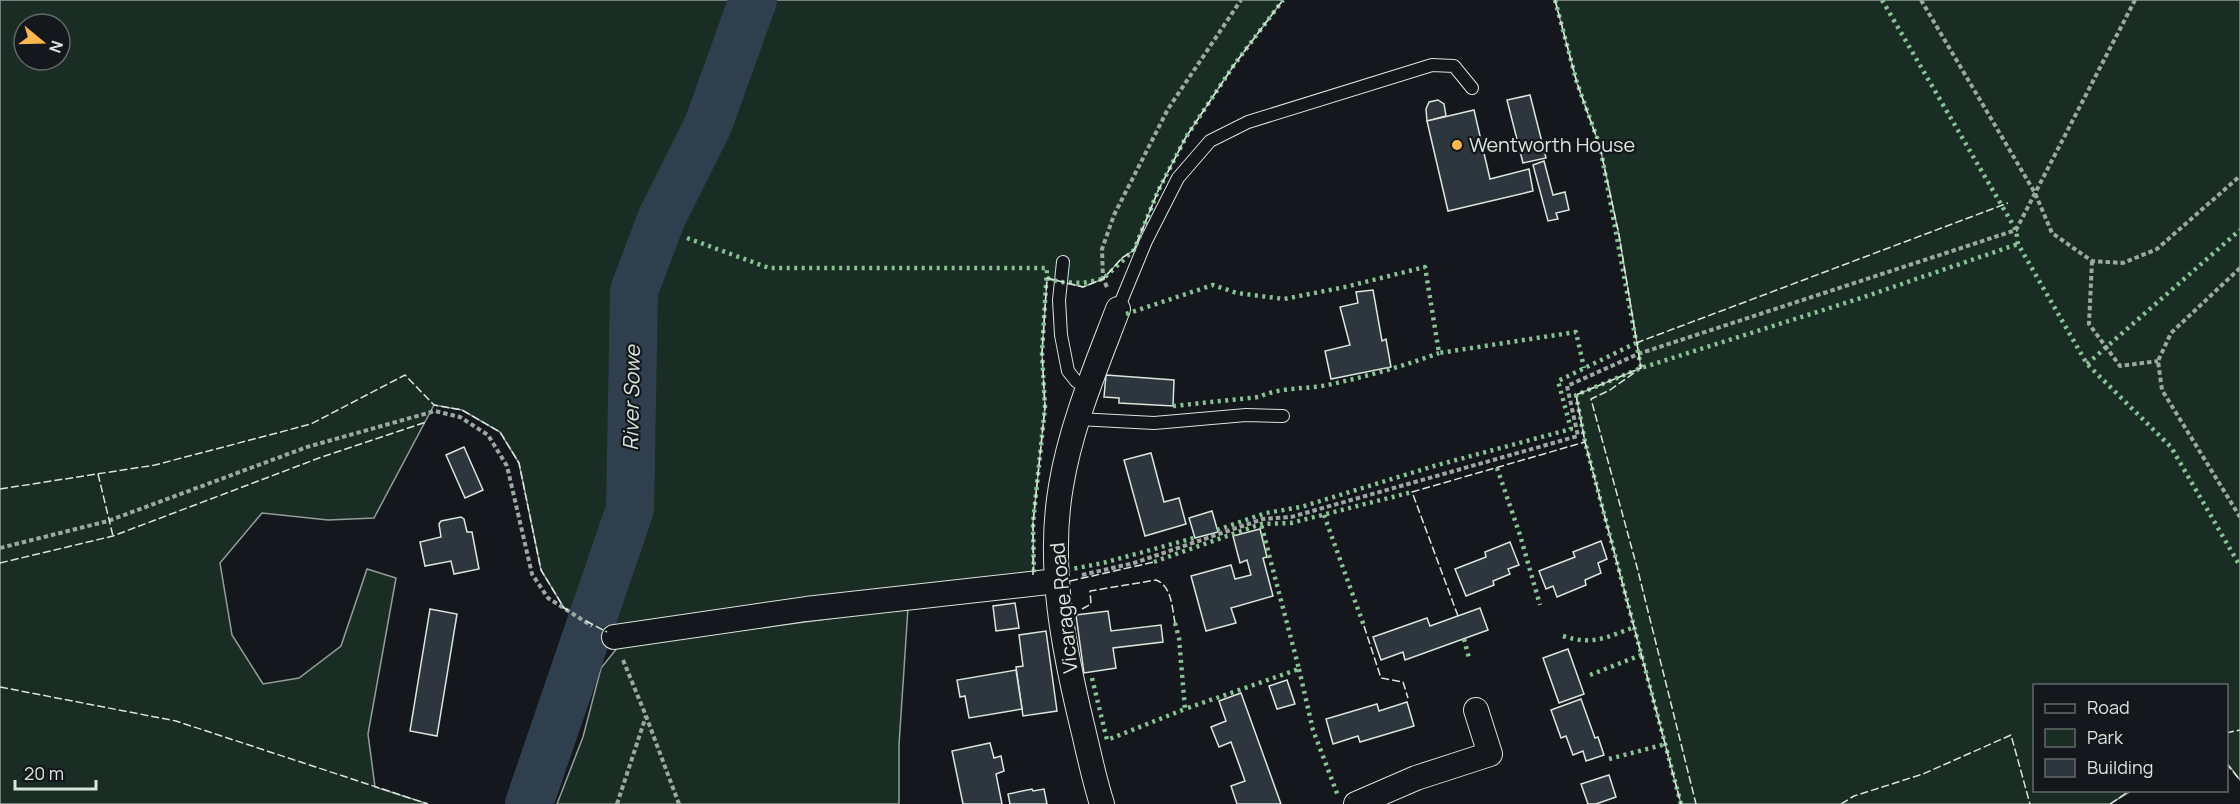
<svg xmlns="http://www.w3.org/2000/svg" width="2240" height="804" viewBox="0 0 2240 804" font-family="Manrope,sans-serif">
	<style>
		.green { fill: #1a2d24; stroke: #939e99; stroke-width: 1.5; fill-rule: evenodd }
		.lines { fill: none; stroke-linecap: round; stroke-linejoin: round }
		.river { stroke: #2f3f4d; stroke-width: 48 }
		.building { fill: #2c363c; stroke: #d8e6dc; stroke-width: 1.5 }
		.service-casing { stroke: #d8e6dc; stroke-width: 14 }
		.minor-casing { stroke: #d8e6dc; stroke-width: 26 }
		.path { stroke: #9da8a2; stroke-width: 4; stroke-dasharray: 4.5 3; stroke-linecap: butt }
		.service { stroke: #14181c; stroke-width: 12 }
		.minor { stroke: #14181c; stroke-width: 24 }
		.hedge { stroke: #8ac095; stroke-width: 4.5; stroke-dasharray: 3 4.5; stroke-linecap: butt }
		.fence { stroke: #d8e6dc; stroke-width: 1.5; stroke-dasharray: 8 3; stroke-linecap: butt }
		.poi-dot { fill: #ffb74d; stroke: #14181c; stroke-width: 2 }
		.labels { text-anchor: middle; stroke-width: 4.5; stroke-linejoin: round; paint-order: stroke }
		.poi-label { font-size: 20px; fill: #d8e6dc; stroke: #14181c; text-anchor: start }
		.street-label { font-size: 20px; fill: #d8e6dc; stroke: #14181c }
		.water-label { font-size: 21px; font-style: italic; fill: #d8e6dc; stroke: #14181c }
	</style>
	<rect width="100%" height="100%" fill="#14181c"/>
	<g class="green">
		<path d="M0,0H1283L1234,65L1186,137L1158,191L1134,250L1122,258L1103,279L1083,287L1047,279L1042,353L1045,407L1033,523L1034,575L607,632L564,608L541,570L519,463L500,432L462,410L434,405L374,518L328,520L262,513L220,563L232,635L263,684L299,678L341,646L367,569L396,578L368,734L375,787L428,804H0ZM24,24H60V60H24Z"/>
		<path d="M1555,0H2240V780L2227,763L2226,686H2034V790L2131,791L2110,804H1681L1585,442L1576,395L1641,368L1619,235L1600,147L1577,83Z"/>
		<path d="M908,608L899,745V804H557L583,737L601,668L618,647Z"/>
	</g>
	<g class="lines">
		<path class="river" d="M529,804L630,509L634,291L662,217L708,125L753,0"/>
	</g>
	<g class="building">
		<path d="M1530,95L1546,158L1523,163L1507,100Z"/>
		<path d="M1438,100L1444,104L1446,116L1427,121L1426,109L1429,102Z"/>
		<path d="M1474,110L1490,179L1529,169L1533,191L1448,211L1427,121Z"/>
		<path d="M1544,161L1553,195L1565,192L1569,210L1556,213L1558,219L1548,221L1533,165Z"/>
		<path d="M1373,290L1382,341L1386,339L1391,367L1331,379L1325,351L1350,345L1340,307L1358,303L1356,292Z"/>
		<path d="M1106,375L1174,380L1173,406L1119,403V398L1104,397Z"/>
		<path d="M464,447L483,490L465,498L446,455Z"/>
		<path d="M1151,453L1164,502L1179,498L1186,524L1145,536L1124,460Z"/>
		<path d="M1212,511L1218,532L1195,538L1189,518Z"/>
		<path d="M461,517L464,519L467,532H472L479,569L454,574L451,561L425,566L420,542L441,537L439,524L441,521Z"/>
		<path d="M1260,529L1267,557L1263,558L1273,596L1231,608L1236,623L1206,631L1191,576L1231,565L1235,579L1251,575L1247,560L1240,563L1233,536Z"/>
		<path d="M1601,541L1607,559L1598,563L1601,573L1585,580L1586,585L1557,597L1553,586L1546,589L1539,571L1575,557L1573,552Z"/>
		<path d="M1510,542L1519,565L1508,569L1510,574L1493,581L1494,585L1466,596L1455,569L1486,557L1485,552Z"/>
		<path d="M1015,603L1019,628L996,631L993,606Z"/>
		<path d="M1480,608L1488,630L1405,660L1403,652L1381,660L1373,637L1427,618L1430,626Z"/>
		<path d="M430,609L457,614L437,736L410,731Z"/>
		<path d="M1108,611L1111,631L1161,625L1163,642L1113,648L1116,668L1084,673L1076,615Z"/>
		<path d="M1046,631L1057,711L1023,716L1016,667L1023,666L1019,635Z"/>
		<path d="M1568,649L1584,694L1559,703L1543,658Z"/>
		<path d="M1016,670L1022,709L969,718L965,696L960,697L957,680Z"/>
		<path d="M1287,680L1295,704L1277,709L1269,686Z"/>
		<path d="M1241,693L1281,804H1237L1231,786L1245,781L1231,742L1219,747L1211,727L1226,721L1219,701Z"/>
		<path d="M1581,699L1595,738L1598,737L1604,755L1586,761L1583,751L1573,755L1566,736L1561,738L1551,710Z"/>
		<path d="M1407,702L1414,726L1360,742L1358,736L1333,744L1326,719L1377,704L1379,711Z"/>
		<path d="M990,743L994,758L1001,756L1004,771L996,774L1002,804H963L952,751Z"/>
		<path d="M1609,775L1616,797L1596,804H1588L1581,784Z"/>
		<path d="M1032,789L1033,791L1044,789L1047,804H1010L1008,794Z"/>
	</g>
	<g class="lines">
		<defs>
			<g id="service">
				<path d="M1063,262L1059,300L1061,335L1068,371L1076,381L1088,388"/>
				<path d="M1118,309L1146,241L1178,178L1210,141L1248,122L1432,65L1454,66L1472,88"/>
				<path d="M1078,419L1154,423L1246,415L1283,416"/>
			</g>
			<g id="minor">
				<path d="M614,637L806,609L1057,581"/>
				<path d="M1102,804C1094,779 1089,754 1083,729C1064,651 1047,567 1061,486C1071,425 1096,367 1118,309"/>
				<path d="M1356,804L1416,778L1490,754L1476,710"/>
			</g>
		</defs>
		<use href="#service" class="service-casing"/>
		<use href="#minor" class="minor-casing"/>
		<g class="path">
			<path d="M1921,0L2035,193L2052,233L2092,261L2123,263L2157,249L2240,176"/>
			<path d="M2092,261L2089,324L2120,366L2158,361"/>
			<path d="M2240,268L2171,333L2158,361L2162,390L2240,517"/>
			<path d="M1107,287L1103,279L1102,249L1114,215L1168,109L1241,0"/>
			<path d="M0,548L108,521L307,447L435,411L460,417L488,435L507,466L532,574L548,598L592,626"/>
			<path d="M1082,575L1134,563L1263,519L1291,517L1578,436L1567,386L1638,354L2016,230L2135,0"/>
			<path d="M623,660L646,716L679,804"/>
			<path d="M617,804L646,716"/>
		</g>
		<use href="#service" class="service"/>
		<use href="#minor" class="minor"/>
		<g class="hedge">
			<path d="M1555,0L1577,83L1600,146L1641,368"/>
			<path d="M1882,0L2016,230L2018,244L2087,364L2171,447L2240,566"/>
			<path d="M687,238L769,268H1047L1042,353L1045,407L1033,523L1034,575"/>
			<path d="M1047,278L1060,282L1083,283L1103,279L1134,250L1158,191L1186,137L1234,65L1283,0"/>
			<path d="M1126,314L1213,285L1237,293L1284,299L1345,287L1425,267L1439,353L1576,332L1584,368"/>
			<path d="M2087,364L2240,230"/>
			<path d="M1173,406L1259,397C1282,386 1308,390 1332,384C1368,376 1404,366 1439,353"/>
			<path d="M1497,468L1520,535L1540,605"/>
			<path d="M1324,515L1364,626"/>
			<path d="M1217,530L1266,513L1301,507L1434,466L1571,429L1558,381L1636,343"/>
			<path d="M1154,562L1261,524L1291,523L1412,492"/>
			<path d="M1067,570L1103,563L1194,538"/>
			<path d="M1175,623L1179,638L1185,709L1299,669L1261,524"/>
			<path d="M1563,636C1594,646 1606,637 1635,627"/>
			<path d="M1464,639L1469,658"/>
			<path d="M1299,669L1313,730L1338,796"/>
			<path d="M1590,675L1641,655"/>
			<path d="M1092,678L1107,740L1185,709"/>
			<path d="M1609,759L1666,744"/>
			<path d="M1681,804L1585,442L1576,395L1641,368L1861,298L2018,244"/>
		</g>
		<g class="fence">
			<path d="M1555,0L1577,83L1600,147L1619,235L1641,368L1576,395L1585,442L1681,804"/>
			<path d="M1636,343L2008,203"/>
			<path d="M1634,373L1610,390L1591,399L1638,571L1696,804"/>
			<path d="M98,474L113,536"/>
			<path d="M0,489L155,465L311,424L405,375L434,405L462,410L500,432L519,463L541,570L564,608L568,610"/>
			<path d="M0,563L113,536L319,458L426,422"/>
			<path d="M1033,575V523L1045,407L1042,353L1047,278L1083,287L1103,279L1122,258L1134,250L1158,191L1186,137L1234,65L1283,0"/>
			<path d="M1070,581L1154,562"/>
			<path d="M1082,609L1091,604L1090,591L1156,580C1172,586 1172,608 1175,623"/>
			<path d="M1458,616L1412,492L1585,442"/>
			<path d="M586,621L607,632"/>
			<path d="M1364,626L1381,678L1403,682L1408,698"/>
			<path d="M0,687L176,721L428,804"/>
			<path d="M2226,733L2240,730"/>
			<path d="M2226,763L2240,780"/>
			<path d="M1841,804L1854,796L1923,774L2011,735L2030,804"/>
			<path d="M2110,804L2131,790"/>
		</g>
	</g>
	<circle class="poi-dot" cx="1457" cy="145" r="6"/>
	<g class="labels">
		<g class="poi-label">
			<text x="1469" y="152">Wentworth House</text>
		</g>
		<g class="street-label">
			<text transform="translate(1064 608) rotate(-96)" y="7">Vicarage Road</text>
		</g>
		<g class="water-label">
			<text transform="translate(632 398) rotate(-89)" y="7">River Sowe</text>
		</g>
	</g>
	<rect x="2033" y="684" width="195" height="108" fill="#14181c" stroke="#626a69" stroke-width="1.5"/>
	<rect x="2045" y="704" width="30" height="9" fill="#14181c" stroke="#626a69" stroke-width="1.5"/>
	<text x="2087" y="714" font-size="18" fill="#d8e6dc">Road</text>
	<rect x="2045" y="729" width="30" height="18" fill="#1a2d24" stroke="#626a69" stroke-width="1.5"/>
	<text x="2087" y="744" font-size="18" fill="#d8e6dc">Park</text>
	<rect x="2045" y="759" width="30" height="18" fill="#2c363c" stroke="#626a69" stroke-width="1.5"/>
	<text x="2087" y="774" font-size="18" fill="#d8e6dc">Building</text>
	<g transform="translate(42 42) rotate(109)"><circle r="28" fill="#14181c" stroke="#626a69" stroke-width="1.5"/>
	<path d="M0-4.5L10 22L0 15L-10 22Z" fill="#ffb74d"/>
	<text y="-9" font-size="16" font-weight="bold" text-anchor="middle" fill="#d8e6dc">N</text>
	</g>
	<path d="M15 780v9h81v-9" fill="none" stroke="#d8e6dc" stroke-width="3"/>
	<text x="24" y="780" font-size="18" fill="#d8e6dc" stroke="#14181c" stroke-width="4.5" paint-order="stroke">20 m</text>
</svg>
